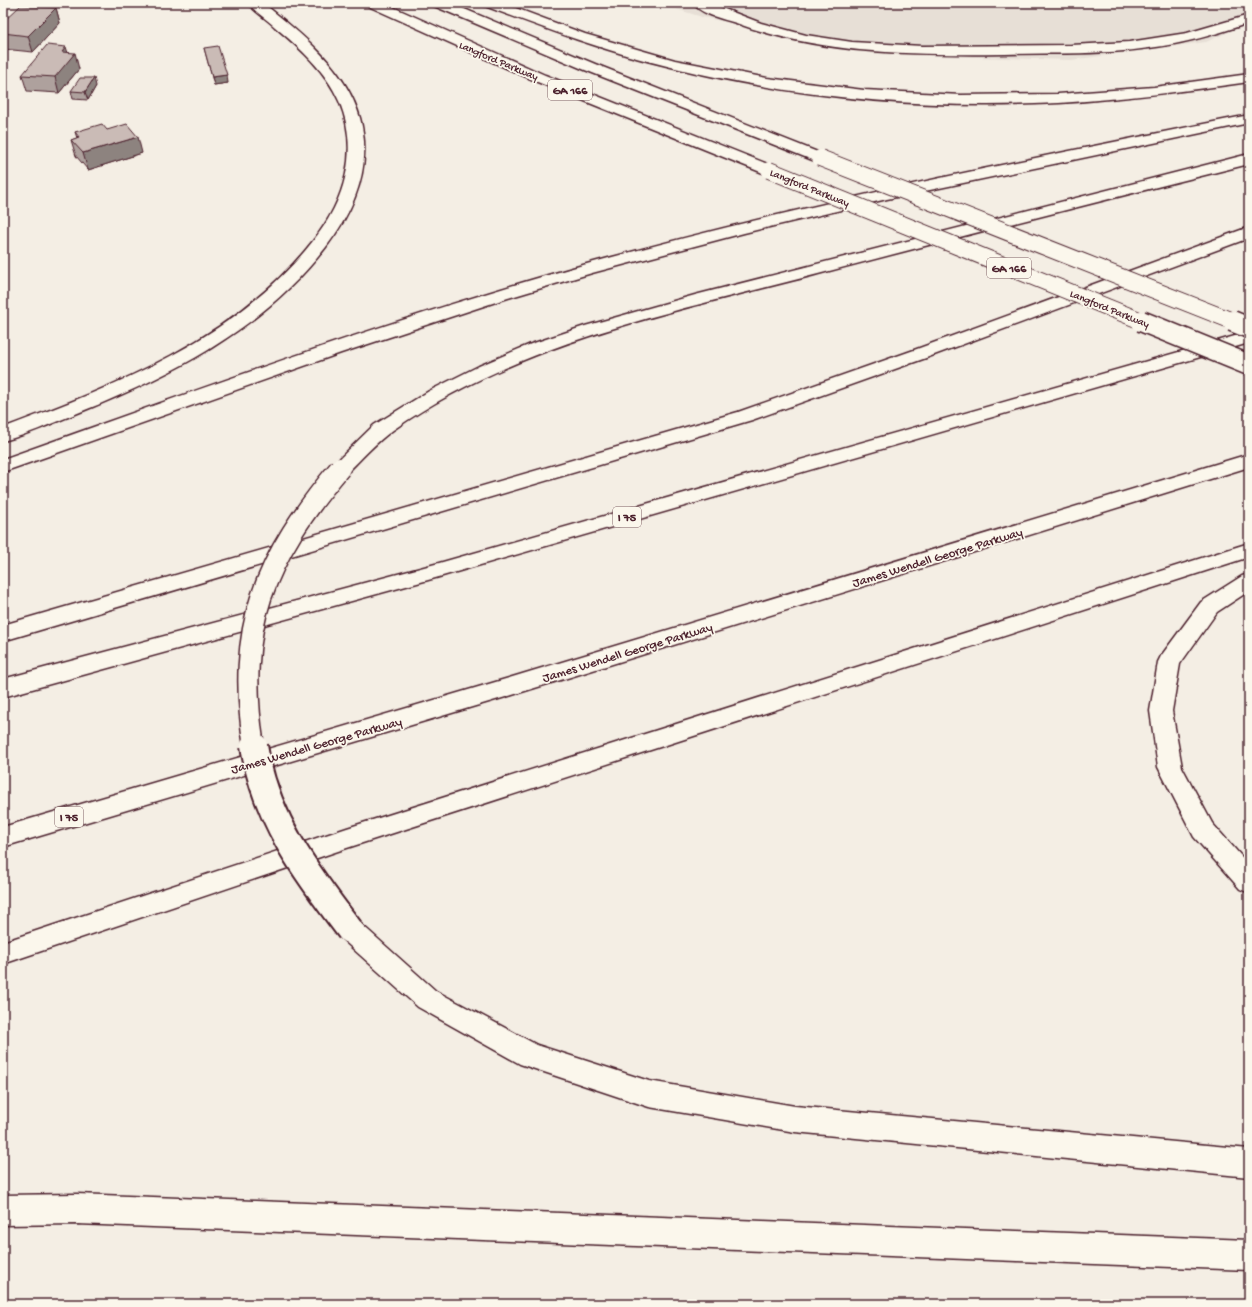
<svg xmlns="http://www.w3.org/2000/svg" width="1252" height="1307" viewBox="0 0 1252 1307" font-family="'Gochi Hand',sans-serif">
	<style>
		.built { fill: #e7dfd6 }
		.lines { fill: none; stroke-linecap: round; stroke-linejoin: round }
		.minor-casing { stroke: #4a1f2b; stroke-width: 3 }
		.highway-casing { stroke: #4a1f2b; stroke-width: 3 }
		.minor { fill: #fbf7ec; fill-rule: evenodd }
		.highway { fill: #fbf7ec; fill-rule: evenodd }
		.highway-bridge-far2-casing { stroke: #4a1f2b; stroke-width: 18; stroke-linecap: butt }
		.highway-bridge-far1-casing { stroke: #4a1f2b; stroke-width: 23; stroke-linecap: butt }
		.highway-bridge-casing { stroke: #4a1f2b; stroke-width: 30; stroke-linecap: butt }
		.highway-bridge-far2 { stroke: #fbf7ec; stroke-width: 16 }
		.highway-bridge-far1 { stroke: #fbf7ec; stroke-width: 20 }
		.highway-bridge { stroke: #fbf7ec; stroke-width: 26 }
		.wall { fill: #aea19d; stroke: #4a1f2b }
		.shaded-wall { fill: #8d837f; stroke: #4a1f2b }
		.building { fill: #cabbb6; stroke: #4a1f2b }
		.labels { text-anchor: middle; stroke-width: 3.5; stroke-linejoin: round; paint-order: stroke }
		.far-street-label { font-size: 11px; fill: #4a1f2b; stroke: #fbf7ec }
		.shield { fill: #fbf7ec; stroke: #7f6065; stroke-width: 1 }
		.shield-label { font-size: 12px; font-weight: bold; fill: #4a1f2b }
		.street-label { font-size: 13px; fill: #4a1f2b; stroke: #fbf7ec }
	</style>
	<rect width="100%" height="100%" fill="#f4eee4"/>
	<filter id="ink" filterUnits="userSpaceOnUse"><feTurbulence type="fractalNoise" baseFrequency=".025" numOctaves="2"/><feDisplacementMap in="SourceGraphic" scale="8" xChannelSelector="R" yChannelSelector="G"/><feConvolveMatrix kernelMatrix="1 2 1 2 8 2 1 2 1" color-interpolation-filters="sRGB"/></filter>
	<g filter="url(#ink)">
		<path class="built" d="M657,3H1249V23L1206,42L1071,60L875,54L702,17Z"/>
		<g class="lines">
			<defs>
				<path id="minor" d="M693,3H709L761,23L806,35L852,42L922,46L1071,45L1129,42L1187,33L1249,15V23C1217,34 1183,44 1149,48C1102,55 1053,53 1005,54C914,55 823,55 736,23C724,19 701,15 693,3Z"/>
				<g id="highway">
					<path d="M248,3H263C301,34 346,68 360,118C373,165 355,209 326,247C261,331 170,376 73,415C50,424 27,435 3,441V428C117,385 235,340 313,241C345,201 360,150 339,101C326,71 300,48 275,27C267,19 255,12 248,3Z"/>
					<path d="M366,3H384L545,75L775,167L777,170L775,173H763L535,81L368,6Z"/>
					<path d="M432,3H450L595,64L825,155L828,158L825,161H815L585,70L434,6Z"/>
					<path d="M483,3H502L585,34L675,60L767,78L864,90L961,95L1058,94L1154,87L1249,74V82C1186,91 1123,99 1059,103C929,110 796,98 671,67C607,52 546,29 485,6Z"/>
					<path d="M1249,115V123L887,199L744,233L592,273L508,298L341,353L3,472V459C195,391 387,320 583,265C802,204 1026,159 1249,115Z"/>
					<path d="M1249,154V164C1105,200 961,236 818,274C673,312 518,342 393,430C376,442 362,458 347,473L340,474L333,473L330,468L374,425L429,391L479,366L531,344L585,326L695,295Z"/>
					<path d="M1249,227V238L926,358L752,420L3,641V625L738,412L914,350Z"/>
					<path d="M1249,332V343L439,577L3,697V679L439,563Z"/>
					<path d="M1249,454V467L509,696L3,847V827L509,678Z"/>
					<path d="M1249,543V557L347,848L3,964V942L347,828Z"/>
					<path d="M1249,574V591L1217,612L1180,664L1172,711L1182,767L1212,823L1249,865V893L1240,889L1194,837L1158,767L1150,711L1158,662L1161,656L1201,602L1242,576Z"/>
					<path d="M350,919L359,922L436,991L537,1045L649,1081L795,1106L1249,1149V1177L795,1132L649,1107L520,1064L418,1007L341,938L337,930L341,922Z"/>
					<path d="M77,1194L1249,1240V1270L77,1224L3,1225V1195Z"/>
				</g>
			</defs>
			<use href="#minor" class="minor-casing"/>
			<use href="#highway" class="highway-casing"/>
			<use href="#minor" class="minor"/>
			<use href="#highway" class="highway"/>
			<defs>
				<g id="highway-bridge-far2">
					<path d="M820,158L1235,322"/>
					<path d="M769,170L1144,322"/>
				</g>
				<g id="highway-bridge-far1">
					<path d="M1141,321L1249,365"/>
					<path d="M1232,321L1249,328"/>
					<path d="M254,747C235,627 264,559 340,468"/>
				</g>
				<path id="highway-bridge" d="M254,746C265,818 307,874 350,930"/>
			</defs>
			<use href="#highway-bridge-far2" class="highway-bridge-far2-casing"/>
			<use href="#highway-bridge-far1" class="highway-bridge-far1-casing"/>
			<use href="#highway-bridge" class="highway-bridge-casing"/>
			<use href="#highway-bridge-far2" class="highway-bridge-far2"/>
			<use href="#highway-bridge-far1" class="highway-bridge-far1"/>
			<use href="#highway-bridge" class="highway-bridge"/>
		</g>
		<g class="wall">
			<path d="M56,8L60,23L33,52L3,49V22Z"/>
			<path d="M204,48L228,83L214,85Z"/>
			<path d="M68,52L79,69L59,93L27,91L22,75Z"/>
			<path d="M96,86L88,100L73,99L71,91Z"/>
			<path d="M107,130L142,153L88,170L76,156L71,140L77,138L75,132Z"/>
		</g>
		<g class="shaded-wall">
			<path d="M56,8L60,23L33,52L28,36Z"/>
			<path d="M66,47L70,59L75,53L79,69L59,93L55,77L62,52Z"/>
			<path d="M227,75L228,83L214,85L212,77Z"/>
			<path d="M94,78L96,86L88,100L85,92Z"/>
			<path d="M138,137L142,153L88,170L83,153Z"/>
		</g>
		<g class="building">
			<path d="M21,5L56,8L28,36L3,33V22Z"/>
			<path d="M47,45L66,47L62,52L75,53L55,77L22,75Z"/>
			<path d="M218,46L227,75L212,77L204,48Z"/>
			<path d="M80,78H94L85,92L71,91Z"/>
			<path d="M102,124L107,130L127,124L138,137L83,153L71,140L79,137L75,132Z"/>
		</g>
	</g>
	<g class="labels">
		<g class="far-street-label">
			<text transform="translate(499 60) rotate(23)" y="4">Langford Parkway</text>
			<text transform="translate(810 187) rotate(22)" y="4">Langford Parkway</text>
			<text transform="translate(1110 308) rotate(22)" y="4">Langford Parkway</text>
		</g>
		<g class="shield">
			<rect x="548" y="80" width="44" height="20" rx="3"/>
			<rect x="987" y="258" width="44" height="20" rx="3"/>
			<rect x="613" y="507" width="28" height="20" rx="3"/>
			<rect x="55" y="807" width="28" height="20" rx="3"/>
		</g>
		<g class="shield-label">
			<text x="570" y="94">GA 166</text>
			<text x="1009" y="272">GA 166</text>
			<text x="627" y="521">I 75</text>
			<text x="69" y="821">I 75</text>
		</g>
		<g class="street-label">
			<text transform="translate(937 556) rotate(-17)" y="5">James Wendell George Parkway</text>
			<text transform="translate(627 651) rotate(-17)" y="5">James Wendell George Parkway</text>
			<text transform="translate(316 744) rotate(-16)" y="5">James Wendell George Parkway</text>
		</g>
	</g>
	<rect width="1252" height="1307" fill="none" stroke="#fbf7ec" stroke-width="16"/>
	<rect x="8" y="8" width="1236" height="1291" fill="none" stroke="#4a1f2b" stroke-width="1.5" filter="url(#ink)"/>
</svg>
